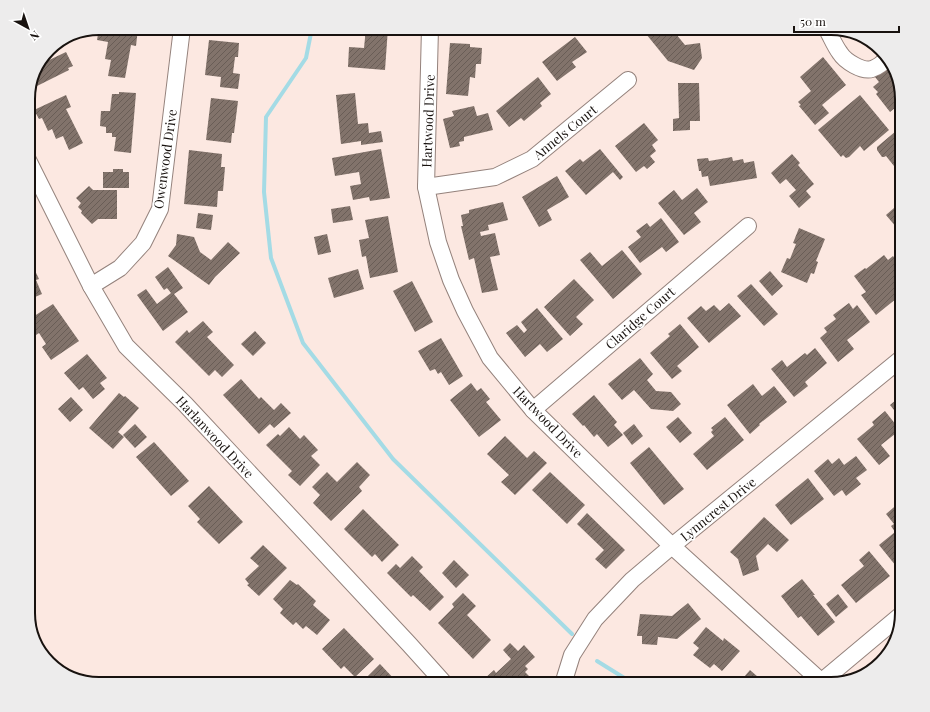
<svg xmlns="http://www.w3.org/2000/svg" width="930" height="712" viewBox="0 0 930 712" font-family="'Playfair Display',serif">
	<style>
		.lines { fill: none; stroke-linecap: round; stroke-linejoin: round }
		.stream { stroke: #a4dbe5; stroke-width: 4 }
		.building { fill: url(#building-hatch) }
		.minor-casing { stroke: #94827c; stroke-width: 18 }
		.minor { stroke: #fff; stroke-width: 16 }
		.labels { text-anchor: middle; stroke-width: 3.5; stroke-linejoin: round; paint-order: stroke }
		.street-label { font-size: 13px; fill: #18120f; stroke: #fff }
		.rim { fill: none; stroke: #18120f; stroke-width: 2 }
	</style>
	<defs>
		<pattern id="building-hatch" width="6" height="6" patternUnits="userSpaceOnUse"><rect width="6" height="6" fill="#82736b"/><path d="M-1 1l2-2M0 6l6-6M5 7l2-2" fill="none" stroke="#695d56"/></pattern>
	</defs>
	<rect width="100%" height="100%" fill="#fce8e1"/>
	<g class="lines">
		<g class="stream">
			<path d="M312,28L306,58L266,117L264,192L271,258L303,343L393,459L572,634"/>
			<path d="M597,661L634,684"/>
		</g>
	</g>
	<g class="building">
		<path d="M99,28H138L136,46L131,45L125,78L108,76L111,60L105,59L108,42L97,40Z"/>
		<path d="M366,28H388L385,70L348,67L349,47L364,48Z"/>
		<path d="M454,28H475L474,32L454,29Z"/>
		<path d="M588,28H606L599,34L594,29L591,31Z"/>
		<path d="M644,28H671L685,45L700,43L702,58L694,70L668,61L642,29Z"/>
		<path d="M575,37L587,52L572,62L576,67L557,81L542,62Z"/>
		<path d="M209,40L239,43L238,57H235L233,73L240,74L238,89L220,87L221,77L205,75Z"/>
		<path d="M450,43L470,44V47L482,48L481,64H476L475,78L470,77L468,96L446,94Z"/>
		<path d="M66,52L73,66L68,68L69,70L29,90L35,68L44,56L47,61Z"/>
		<path d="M823,57L846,85L822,105L829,113L815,125L799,106L801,105L798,102L811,91L800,77Z"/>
		<path d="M892,64L895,68L901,96L898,99L901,103L890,112L876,94L878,92L873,87L879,82L875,77Z"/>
		<path d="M538,77L551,94L540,103L542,106L524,121L521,118L509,127L496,111Z"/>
		<path d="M678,83H699L700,121H690V130L673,131V119L679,118Z"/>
		<path d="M119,92L136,93L131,153L114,151L116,137H112V133H106V127L100,126L101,111H110L112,94H119Z"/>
		<path d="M355,93L358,124L368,123L369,133L381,131L383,142L361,145V141L341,144L336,95Z"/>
		<path d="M66,95L71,107L66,109L83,143L69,150L63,136L56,139L52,129L48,131L42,118L39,119L34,110Z"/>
		<path d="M860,95L889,130L864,151L860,146L849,157L846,158L843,155L841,157L818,130Z"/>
		<path d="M211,98L238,101L234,133H232L231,143L206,140Z"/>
		<path d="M474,106L477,116L488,113L493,130L464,137V141L459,142L460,146L450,148L443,119L454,116L452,111Z"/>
		<path d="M644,123L658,140L652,145L656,151L650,156L655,162L647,169L644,166L636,172L615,146Z"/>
		<path d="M902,126V176L886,156L884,157H882L877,150V147Z"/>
		<path d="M381,149L390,198L370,201L369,197L353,200L350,186L361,184L359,172L335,176L332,158Z"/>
		<path d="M600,149L623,177L620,180L613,172L586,195L565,171L580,159L583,162Z"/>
		<path d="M189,150L222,154L221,167H225L223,191H218L217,207L184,204Z"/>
		<path d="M792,154L800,163L798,165L814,184L806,191L811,197L799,208L789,196L796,190L786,179L780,184L771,173Z"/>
		<path d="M732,157L733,161L743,159L744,163L754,161L757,178L710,186L708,176L702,177L701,171H699L697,159L708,158L709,161Z"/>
		<path d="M113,169H123V172H129V188H103V172H113Z"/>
		<path d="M557,176L569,197L547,210L552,220L539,227L522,197Z"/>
		<path d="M902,177V191L895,182Z"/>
		<path d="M89,186L93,190H117V219H98L92,224L81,213L82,211L78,207L81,203L76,198Z"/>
		<path d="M697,188L708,202L694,213L701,222L684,235L658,203L674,190L682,200Z"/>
		<path d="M902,201V234L886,215Z"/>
		<path d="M503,202L508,220L488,225L489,230L480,232L481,236L495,233L500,255L490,257L498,290L482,293L474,258L469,260L461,226H463L461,215L469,213V210Z"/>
		<path d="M350,206L353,220L333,223L331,209Z"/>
		<path d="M198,213L213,215L211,230L196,228Z"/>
		<path d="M388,216L398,272L370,278L366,256L362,257L359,240L369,238L365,220Z"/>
		<path d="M661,218L679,242L666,252L662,247L640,263L628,247L641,237L636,231L647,223L650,227Z"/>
		<path d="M799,228L825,239L816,261L818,262L814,274L811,273L807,283L781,272L787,258L790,259L796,244L793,243Z"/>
		<path d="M177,234L194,237L200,252L211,260L228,242L240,253L215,277L209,285L168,256L176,245Z"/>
		<path d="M327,234L331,252L318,255L314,237Z"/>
		<path d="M622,250L642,274L613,299L580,260L590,252L602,266Z"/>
		<path d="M884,255L888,260L893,256L902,267V294L876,315L861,295L866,292L854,276L865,268L866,269Z"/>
		<path d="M28,256L39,279L36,280L42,294L28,300Z"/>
		<path d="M168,267L183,288L174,294L188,312L163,331L137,295L146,289L157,304L171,293L167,288L164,290L155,277Z"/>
		<path d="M358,269L364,289L334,298L328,278Z"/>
		<path d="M770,271L783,286L772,296L759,281Z"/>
		<path d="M574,279L594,300L576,317L583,324L570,336L544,307Z"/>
		<path d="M412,281L433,322L415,332L393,291Z"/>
		<path d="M751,284L778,314L764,326L737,296Z"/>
		<path d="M729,303L741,316L709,343L687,318L701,306L706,311L714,305L720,311Z"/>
		<path d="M849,303L853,309L857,305L870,322L847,340L854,349L838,362L820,338L827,332L824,328L836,319L833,315Z"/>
		<path d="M53,304L79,341L51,360L42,347L46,344L39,333L36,335L28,323V320Z"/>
		<path d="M537,308L563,339L547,352L540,344L525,357L506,333L517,325L524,333L527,330L521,322Z"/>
		<path d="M203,321L213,332L207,337L234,365L222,377L215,370L209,376L175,342L187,330L189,333Z"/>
		<path d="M680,324L699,347L677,366L682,371L672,379L650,353L670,336L668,334Z"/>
		<path d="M255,331L266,343L253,356L241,344Z"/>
		<path d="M441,338L463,376L449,385L441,372L438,374L435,369L430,371L418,351Z"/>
		<path d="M815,348L827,363L805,382L808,386L794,397L771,369L782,360L787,367L805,353L807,355Z"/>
		<path d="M87,354L107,378L100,383L105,389L93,399L83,387L79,390L64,373Z"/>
		<path d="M640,358L653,374L647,380L656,391L671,392L681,404L673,411L651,409L634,390L622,400L608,384Z"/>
		<path d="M241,379L259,399L261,397L274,410L281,403L291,413L274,428L270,424L259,434L223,395Z"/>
		<path d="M471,383L477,391L481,388L490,399L486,402L501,420L479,437L450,400Z"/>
		<path d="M753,384L762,396L774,386L787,402L759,424L760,425L750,434L727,405Z"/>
		<path d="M119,393L124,397L125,396L139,408L118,432L124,437L113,449L89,428Z"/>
		<path d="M594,395L617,422L614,425L623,435L608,447L597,434L594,437L584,425L583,426L572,414Z"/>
		<path d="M902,395V420L890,405Z"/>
		<path d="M71,397L83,410L70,422L58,409Z"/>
		<path d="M885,411L900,430L881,445L890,456L879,465L857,439L874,425L872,422Z"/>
		<path d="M678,417L692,433L680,443L666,427Z"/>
		<path d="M725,417L744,440L707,470L693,454L714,436L711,432L713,430L711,428Z"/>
		<path d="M135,424L147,437L135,448L123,435Z"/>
		<path d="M634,424L643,436L632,445L623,433Z"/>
		<path d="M289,427L300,439L304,435L318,450L311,456L320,465L300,486L288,475L292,471L266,445L278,434L280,436Z"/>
		<path d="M505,436L527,458L534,451L547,463L515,495L501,482L509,475L487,454Z"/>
		<path d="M154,442L189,481L171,496L136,457Z"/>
		<path d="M649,447L684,489L664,505L630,463Z"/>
		<path d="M856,456L867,470L856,478L861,484L846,496L842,490L834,496L814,471L828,459L832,464L839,458L844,465Z"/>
		<path d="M357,462L370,475L359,487L362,491L331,521L313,503L320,495L312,487L327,472L337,482Z"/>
		<path d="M550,472L585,505L567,524L532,490Z"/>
		<path d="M808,478L824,499L791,525L775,505Z"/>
		<path d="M209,486L243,522L219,544L197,522L200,519L188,506Z"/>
		<path d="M900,502L902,504V561L896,566L879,545L895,532L891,526L894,524L886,514Z"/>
		<path d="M363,509L399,545L382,562L375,554L372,557L344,529Z"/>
		<path d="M587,513L625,550L606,569L595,559L604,550L577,524Z"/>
		<path d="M764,517L789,540L777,552L768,544L756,556L759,570L743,576L738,559L730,552Z"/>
		<path d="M263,545L287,568L259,596L247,585L249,584L245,579L259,566L250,558Z"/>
		<path d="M869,551L890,576L856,603L841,585L864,566L859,560Z"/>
		<path d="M412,556L423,567L419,571L444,597L430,611L413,595L411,597L387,573L396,564L400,568Z"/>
		<path d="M454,560L469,575L456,588L442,573Z"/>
		<path d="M802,579L815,595H813L835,622L818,636L801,616L798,618L781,596Z"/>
		<path d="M290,580L297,585L298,584L316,601L313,605L330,620L317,635L306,626L303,629L296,622L293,625L280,613L283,609L273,599Z"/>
		<path d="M463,593L476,606L467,615L491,640L473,659L438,623L454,607L452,604Z"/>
		<path d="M838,594L848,607L836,617L826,604Z"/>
		<path d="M688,603L701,619L677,639L658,637L657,645L642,644V636H637L640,614L672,616Z"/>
		<path d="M706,627L723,641L724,638L740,651L722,671L714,664L710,668L693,655L699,648L693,643Z"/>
		<path d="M344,628L374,659L355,677L344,666L341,669L322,649Z"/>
		<path d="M510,643L518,651L524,645L535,657L525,666L528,669L525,672L531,678L525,684H487L483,680L494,670L496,673L511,659L503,650Z"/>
		<path d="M380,664L396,681L393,684H360Z"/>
		<path d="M750,670L766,684H738Z"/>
	</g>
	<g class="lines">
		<defs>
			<g id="minor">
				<path d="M430,28L426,187L438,242L451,280L465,311L490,358L533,410L672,546L824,684"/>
				<path d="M826,28C831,36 834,45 840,53C845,61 862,72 872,69C878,67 883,63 887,58"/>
				<path d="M28,160L91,286L126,346L185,404L409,644L445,684"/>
				<path d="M426,187L495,177L532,159L628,80"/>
				<path d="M91,286L120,268L143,243L160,209L182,28"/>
				<path d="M533,410L748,226"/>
				<path d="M821,682L901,615"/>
				<path d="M563,684L572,655L595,619L632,580L672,546L902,358"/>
			</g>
		</defs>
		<use href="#minor" class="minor-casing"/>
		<use href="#minor" class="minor"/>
	</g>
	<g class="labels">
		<g class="street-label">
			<text transform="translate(428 121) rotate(-88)" y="5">Hartwood Drive</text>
			<text transform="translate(565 132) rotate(-39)" y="5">Annels Court</text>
			<text transform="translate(165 159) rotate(-82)" y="5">Owenwood Drive</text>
			<text transform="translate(640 318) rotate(-41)" y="5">Claridge Court</text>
			<text transform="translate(548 422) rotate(46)" y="5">Hartwood Drive</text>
			<text transform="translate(215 437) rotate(47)" y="5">Harlanwood Drive</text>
			<text transform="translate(718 509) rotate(-39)" y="5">Lynncrest Drive</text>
		</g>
	</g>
	<path d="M0 0H930V712H0ZM99 35H831A64 64 0 0 1 895 99V613A64 64 0 0 1 831 677H99A64 64 0 0 1 35 613V99A64 64 0 0 1 99 35Z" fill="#edecec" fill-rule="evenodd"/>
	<path class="rim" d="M99 35H831A64 64 0 0 1 895 99V613A64 64 0 0 1 831 677H99A64 64 0 0 1 35 613V99A64 64 0 0 1 99 35Z"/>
	<g transform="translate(28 28) rotate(140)" stroke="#ffffff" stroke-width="3" paint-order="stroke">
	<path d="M0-3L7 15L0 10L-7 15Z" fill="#18120f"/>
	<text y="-6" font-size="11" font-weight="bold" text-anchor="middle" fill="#18120f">N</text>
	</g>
	<path d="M794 26v6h105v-6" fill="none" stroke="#18120f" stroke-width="2"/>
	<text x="800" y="26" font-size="12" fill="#18120f" stroke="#ffffff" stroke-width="3" paint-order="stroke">50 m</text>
</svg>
